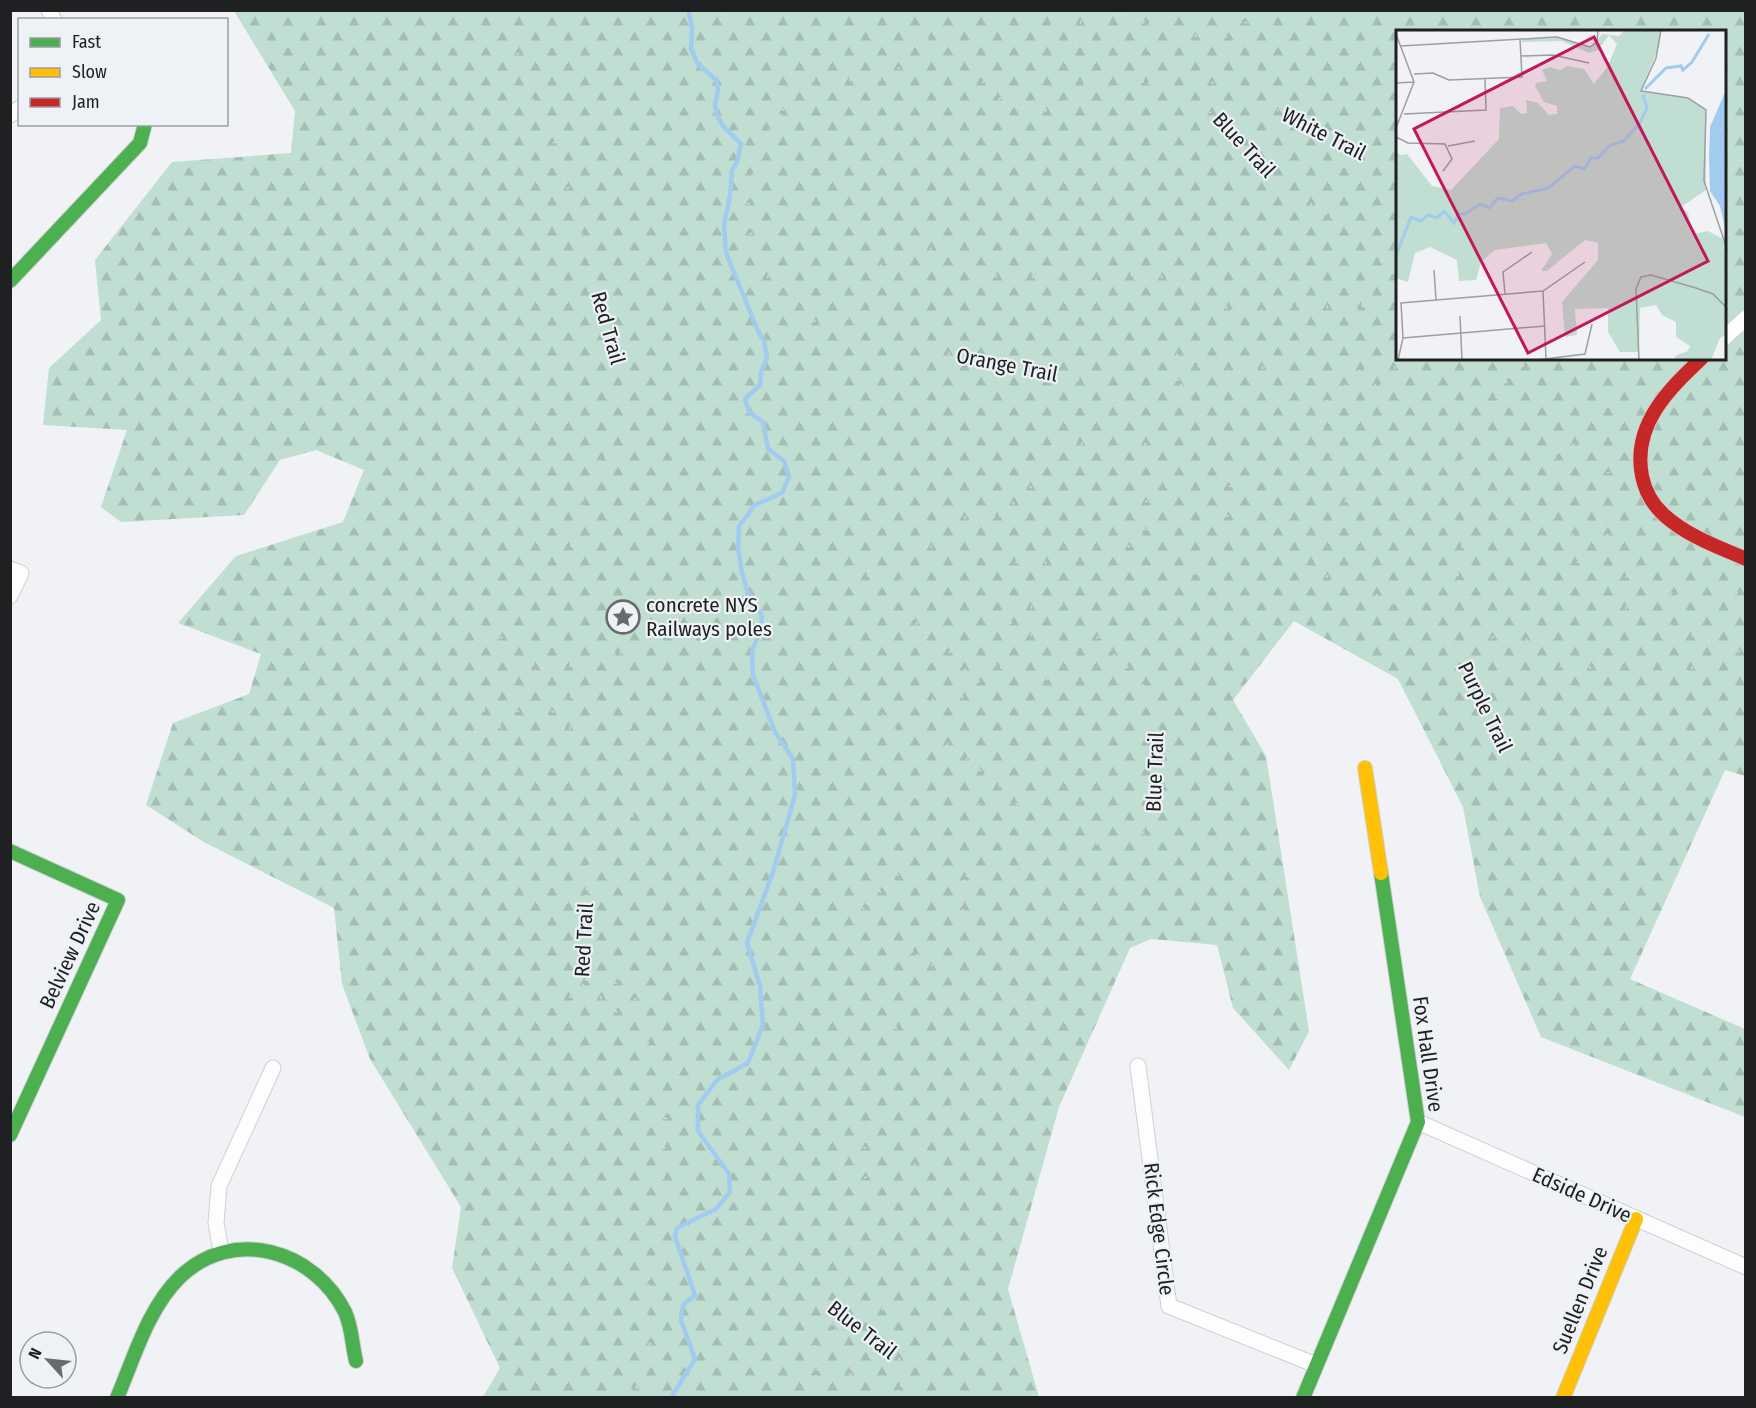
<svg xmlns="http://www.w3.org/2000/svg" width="1756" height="1408" viewBox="0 0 1756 1408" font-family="'Fira Sans Condensed',sans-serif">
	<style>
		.forest { fill: url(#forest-firs); fill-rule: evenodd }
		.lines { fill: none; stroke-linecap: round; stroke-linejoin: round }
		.stream { stroke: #a2ccef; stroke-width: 4.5 }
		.street-casing { stroke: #ced0d2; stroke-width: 17 }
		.fast-casing { stroke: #ced0d2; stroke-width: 16 }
		.slow-casing { stroke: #ced0d2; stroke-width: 16 }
		.jam-casing { stroke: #ced0d2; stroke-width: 16 }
		.path { stroke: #d7d8d9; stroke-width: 3; stroke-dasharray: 1.5 4.5; stroke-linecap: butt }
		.street { stroke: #fdfdfe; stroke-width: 15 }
		.fast { stroke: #4caf50; stroke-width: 14 }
		.slow { stroke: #ffc107; stroke-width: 14 }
		.jam { stroke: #c62828; stroke-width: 14 }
		.labels { text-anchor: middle; stroke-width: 4.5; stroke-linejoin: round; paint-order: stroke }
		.street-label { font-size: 21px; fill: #1e2021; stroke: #eef2f7 }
		.poi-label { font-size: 21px; fill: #1e2021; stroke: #eef2f7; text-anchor: start }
		.inset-river { fill: none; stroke: #a2ccef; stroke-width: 3 }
		.inset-road { fill: none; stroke: #9c9ea0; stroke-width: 1.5 }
		.view { fill: #c2185b; fill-opacity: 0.15; stroke: #c2185b; stroke-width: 3 }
		.inset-edge { fill: none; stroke: #1e2021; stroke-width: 3 }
	</style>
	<defs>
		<pattern id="forest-firs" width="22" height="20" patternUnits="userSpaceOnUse" patternTransform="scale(1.5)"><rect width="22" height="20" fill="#c0ded1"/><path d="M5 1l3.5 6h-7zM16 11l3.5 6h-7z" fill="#a5beb3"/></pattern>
	</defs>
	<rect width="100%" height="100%" fill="#f0f2f5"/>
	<path class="forest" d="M234,11H1745V776L1725,770L1630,979L1745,1029V1117L1541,1037L1480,897L1463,807L1398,679L1294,621L1233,700L1266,756L1309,1031L1289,1070L1233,1008L1217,945L1151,939L1130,948L1059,1107L1008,1289L1039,1397H483L500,1368L452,1268L461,1207L370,1059L342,984L334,908L204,842L146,805L173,723L249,694L261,654L178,623L236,556L343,522L364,470L316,450L280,460L244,515L121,522L101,507L127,430L43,425L49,368L101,320L95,260L172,162L291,153L295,111ZM1398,32H1724V358H1398Z"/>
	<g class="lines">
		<path class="stream" d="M673,1398L672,1396L695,1359L681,1320L683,1305L695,1295L675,1237L677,1228L716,1209L730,1192L729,1174L698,1131V1105L717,1080L748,1063L763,1025L760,986L747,943L773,872L795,795L793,759L775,732L753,675L752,651L760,632L762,616L748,593L742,573L738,548L739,526L755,505L782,493L789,477L784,461L768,449L763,422L749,412L745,399L760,385L761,372L767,357L764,341L758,331L726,253L724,224L730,196L732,170L737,162L741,144L723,126L717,115L715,104L718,91L717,81L698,64L691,49L692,27L688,10"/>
		<defs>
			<g id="street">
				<path d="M49,10L54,20"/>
				<path d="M10,115L20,108"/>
				<path d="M1724,338L1746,318"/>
				<path d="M10,569L21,573L10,596"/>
				<path d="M1138,1066L1169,1306L1316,1365"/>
				<path d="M1418,1122L1746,1267"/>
				<path d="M221,1251L216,1223L219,1186L273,1068"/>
			</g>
			<g id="fast">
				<path d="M10,281L140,143L145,124"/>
				<path d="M10,851L118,900L10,1135"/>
				<path d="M117,1398C134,1358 148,1308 180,1277C233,1226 314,1250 345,1312C352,1327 352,1345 356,1361"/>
				<path d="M1303,1398L1418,1122L1381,873"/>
			</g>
			<g id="slow">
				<path d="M1365,768L1381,873"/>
				<path d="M1563,1398L1636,1219"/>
			</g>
			<path id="jam" d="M1702,358C1668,390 1632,425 1642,476C1645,491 1653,505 1664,515C1687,536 1718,547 1746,559"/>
		</defs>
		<use href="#street" class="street-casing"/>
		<use href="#fast" class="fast-casing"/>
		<use href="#slow" class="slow-casing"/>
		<use href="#jam" class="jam-casing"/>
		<g class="path">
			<path d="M497,10L513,39L535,108L555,144L620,367L630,415V424L620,448L601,462L586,487L574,542L561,565L516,604L499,633L511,663L534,672L553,664L594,667L614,654L626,652L627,656L618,673L602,690L594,694L571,697L545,717V722L552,729L570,728L611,718H619L625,721L632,731L627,764L635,813C626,825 610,821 600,833C582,858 585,948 586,980C582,990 573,991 569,999L573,1003L606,997L615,1012L619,1009L615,981L621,977C641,995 637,1015 642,1039L654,1048L673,1046L684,1052L664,1124V1167L658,1249L645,1296L650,1347L641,1387"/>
			<path d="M719,10C739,32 773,71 802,78C818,81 833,81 849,80C865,80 880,81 895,76L907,52L928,40C935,42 943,43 950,47C976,60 983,97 1013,105C1026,109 1041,113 1054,109C1079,102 1084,70 1114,69C1124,69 1137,80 1147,83C1152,84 1157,85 1161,85C1170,79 1171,73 1171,62L1164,55L1147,49L1062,43L1054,41L1048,35L1049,27L1055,23H1077L1119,14"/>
			<path d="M1109,10L1178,34L1225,38"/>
			<path d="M1241,10L1225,38L1214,75L1209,103L1210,114L1216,122L1284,188L1332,217L1367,243L1398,279"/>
			<path d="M1244,10L1249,46L1268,102L1274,108L1313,124L1362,150L1398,181"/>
			<path d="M802,78L766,138L757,158L749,190L748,207L753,251L762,273L795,293L815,322L826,326L878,307"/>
			<path d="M1724,179L1746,155"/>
			<path d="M1724,238L1746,223"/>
			<path d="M1407,358L1400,380L1388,385L1342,386L1322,407L1321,424L1329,453L1347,489L1345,508L1314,549L1317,566L1334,583L1382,597L1430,622L1467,663L1509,758L1522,766C1536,750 1533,733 1530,713L1567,675"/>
			<path d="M1540,358L1526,363L1510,376L1471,437L1462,457L1473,510L1469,532L1455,563L1460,585L1471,608L1487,627L1500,651L1498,684L1506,691L1515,693L1524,688V672L1518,659L1521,643L1532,637L1544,643L1567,675L1581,674L1600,660C1613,663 1626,662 1638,664C1649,667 1662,675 1674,675C1683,675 1715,654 1722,647L1746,653"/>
			<path d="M1057,442C1075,442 1094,444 1110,455C1126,465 1156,504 1149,524C1147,530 1139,537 1134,541C1129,546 1123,554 1116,556C1102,560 1090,547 1076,550C1062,553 1048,565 1033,565C1020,565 1005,558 992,554C986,554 983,556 978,557C966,558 954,549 944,544L922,549L912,557L901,574L900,591L916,623L925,631L897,622L874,592L868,579L870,559L885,535L906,521L928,512H946L976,521L1001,515L1037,481L1039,467L1048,450Z"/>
			<path d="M1097,598L1114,578L1128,570L1152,566L1165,559L1173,543V502L1158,466L1132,422L1107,392L1088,383L1052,372L949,354L928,344L885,316L871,295L877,268L908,251L927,248L942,252L954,262L994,276L1036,277L1065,270L1096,280L1132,275L1163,277L1233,311H1255L1301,305L1357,309L1398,287"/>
			<path d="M506,620L468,645L459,657L460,662L468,665L509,660"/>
			<path d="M1721,647L1633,610L1585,596L1579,585L1578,540C1569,532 1563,524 1564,510C1565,504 1569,498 1569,491C1568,481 1560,474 1554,466C1555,431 1603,445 1608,471C1611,487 1595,503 1599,520C1601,528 1609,537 1613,544C1616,551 1613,561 1617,567C1626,583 1674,597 1692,597C1707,597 1723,594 1738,593L1746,600"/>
			<path d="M514,665L490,697L474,731L477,735L481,737C515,725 524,705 534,672"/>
			<path d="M622,668L627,683L625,692L628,701L631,727"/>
			<path d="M865,1139L872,1128V1114L852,1067C851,1059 852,1051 857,1044C867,1032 923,1025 941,1011C946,1006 950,997 954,991L951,979L922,958L865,923L860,914C863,909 866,903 871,899C881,890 891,885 898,874C914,850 887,814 916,797C924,793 929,791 938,793C964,796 988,814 1015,809L1019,798C1012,791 1005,788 996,783C978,770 961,750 940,741C933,738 917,733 909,732C897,729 889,733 881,721L885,711L902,706L929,701L943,696L966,697L975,690L978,682C971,664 947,670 932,664L928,653L925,631L939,636L947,650L969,662H982L1045,679L1070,676L1079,665L1075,655L1013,626L1009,620L1010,609L1080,603"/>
			<path d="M822,1302L863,1334L892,1351L906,1367L905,1379L895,1398"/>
			<path d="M822,1302L851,1365L848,1398"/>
			<path d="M622,1398L632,1388L641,1387L644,1398"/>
			<path d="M805,1398C808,1389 814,1383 816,1375C821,1354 808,1333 800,1313L803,1304L811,1301H821L898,1311L907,1309L910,1300C897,1282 878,1272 862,1256C852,1246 837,1206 837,1191C836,1175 842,1151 853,1139H865C865,1168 858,1190 889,1203C901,1195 899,1188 904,1176C907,1169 915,1166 920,1160C931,1145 933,1125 944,1111C959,1092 1000,1102 1014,1081C1033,1053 1029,1019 1021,988C1018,981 1015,969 1010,963C1005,956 994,954 987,948C964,926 950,895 972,868L1022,867L1077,846L1122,840L1143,834L1154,823C1154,812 1151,801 1152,791C1156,751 1168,719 1141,683C1121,656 1086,638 1080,603L1097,598L1129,600L1154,597L1176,587L1199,571L1227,517L1230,486L1227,471L1213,432L1187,396L1168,360L1169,355L1173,353L1205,369L1246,373L1285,360L1287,362L1281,372L1282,376L1289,378L1402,367"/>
		</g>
		<use href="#street" class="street"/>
		<use href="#fast" class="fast"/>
		<use href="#slow" class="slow"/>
		<use href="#jam" class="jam"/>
	</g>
	<defs>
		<symbol id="sight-ring" viewBox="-11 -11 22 22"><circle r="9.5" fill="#eef2f7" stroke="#686a6b" stroke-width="1.5"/><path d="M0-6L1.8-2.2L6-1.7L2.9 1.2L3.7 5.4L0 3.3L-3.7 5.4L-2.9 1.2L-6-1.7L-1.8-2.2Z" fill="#686a6b"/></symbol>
	</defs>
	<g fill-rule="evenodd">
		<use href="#sight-ring" x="604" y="598" width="38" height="38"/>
	</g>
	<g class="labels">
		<g class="street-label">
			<text transform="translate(1324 134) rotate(27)" y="7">White Trail</text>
			<text transform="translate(1244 145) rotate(47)" y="7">Blue Trail</text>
			<text transform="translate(608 328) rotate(74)" y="7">Red Trail</text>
			<text transform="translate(1007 365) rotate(11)" y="7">Orange Trail</text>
			<text transform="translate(1485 707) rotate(64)" y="7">Purple Trail</text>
			<text transform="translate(1155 772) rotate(-88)" y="7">Blue Trail</text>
			<text transform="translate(584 940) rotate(-87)" y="7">Red Trail</text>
			<text transform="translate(70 955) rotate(-65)" y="7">Belview Drive</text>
			<text transform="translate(1428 1054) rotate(82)" y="7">Fox Hall Drive</text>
			<text transform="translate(1582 1195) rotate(24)" y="7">Edside Drive</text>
			<text transform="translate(1159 1229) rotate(83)" y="7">Rick Edge Circle</text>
			<text transform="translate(1580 1300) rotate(-68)" y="7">Suellen Drive</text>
			<text transform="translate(862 1330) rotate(38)" y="7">Blue Trail</text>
		</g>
		<g class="poi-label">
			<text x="646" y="612">concrete NYS<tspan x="646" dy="24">Railways poles</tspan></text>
		</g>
	</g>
	<g transform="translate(1396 30)">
		<rect width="330" height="330" fill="#f0f2f5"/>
		<path d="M229,0H265L263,16L245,60L292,68L309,79L310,160L285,177L292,183L297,204L312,201L327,209L330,216V304L324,308L315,330H280L279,326L292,321L294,316L280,307V292L266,285L260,275L244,278L243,322H224L212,302V278L179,279L181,305L169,307L166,272L202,230V213L189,210L151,241H145L156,224L150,213L99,220L85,232L80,250L63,251L61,230L34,217L19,223L12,252L0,248V121L4,125L11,124L36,156L55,160L103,109L104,78L117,76L125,84L131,83L130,70L142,73L153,85L161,84V76L148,72L139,56L140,53L151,51L146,40L154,37L164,40L171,36L188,39L198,54L212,36L221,14L213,5L202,20L193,23L166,11L126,12V9L167,8L194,17L207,4L223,6Z" fill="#c0ded1"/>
		<path d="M330,60V202L324,176L314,161L313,127L314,97Z" fill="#a2ccef"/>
		<path class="inset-river" d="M249,59L270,38L285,36L287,40L296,32L313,4M0,226L15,187L25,191L32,185L41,188L48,181L58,193L63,184H69L84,174L93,178L102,168L116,171L126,164L152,158L179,136L188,139L195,128H202L213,116L228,111L244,93L251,78L247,65"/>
		<path class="inset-road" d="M265,0L260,28L245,61L292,68L310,80L308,151L330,216M0,4L18,52L0,98M5,16L161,7L194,17L201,12L202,0M125,26L157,25L193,33M18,44L37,43L53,50L126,47L124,9M0,53L18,52M8,84L90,80L89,49M0,107L12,113L49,114L56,129L47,141M52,116L79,111M38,240L40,270M147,261L150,329M109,264L107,242L136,222M64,286L66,330M7,308L149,296M2,330L7,308L5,273L147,261L189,232M141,330L189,324L196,294M243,330L240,259L245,247L255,245L300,258L317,264L330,277"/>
		<path class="view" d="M198,7L312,231L132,323L18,99Z"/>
		<rect width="330" height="330" class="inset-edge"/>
	</g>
	<rect width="1756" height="1408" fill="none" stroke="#1e2021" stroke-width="24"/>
	<rect x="18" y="18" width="210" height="108" fill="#eef2f7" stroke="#9b9ea1" stroke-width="1.5"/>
	<rect x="30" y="38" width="30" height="9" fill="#4caf50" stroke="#9b9ea1" stroke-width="1.5"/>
	<text x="72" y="48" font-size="18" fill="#1e2021">Fast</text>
	<rect x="30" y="68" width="30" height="9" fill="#ffc107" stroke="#9b9ea1" stroke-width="1.5"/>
	<text x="72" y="78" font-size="18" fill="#1e2021">Slow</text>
	<rect x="30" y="98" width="30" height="9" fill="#c62828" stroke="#9b9ea1" stroke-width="1.5"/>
	<text x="72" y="108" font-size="18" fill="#1e2021">Jam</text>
	<g transform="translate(48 1360) rotate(297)"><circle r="28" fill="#eef2f7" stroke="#9b9ea1" stroke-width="1.5"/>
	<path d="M0-4.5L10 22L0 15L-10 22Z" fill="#686a6b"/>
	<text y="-9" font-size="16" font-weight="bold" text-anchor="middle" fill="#1e2021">N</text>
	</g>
</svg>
